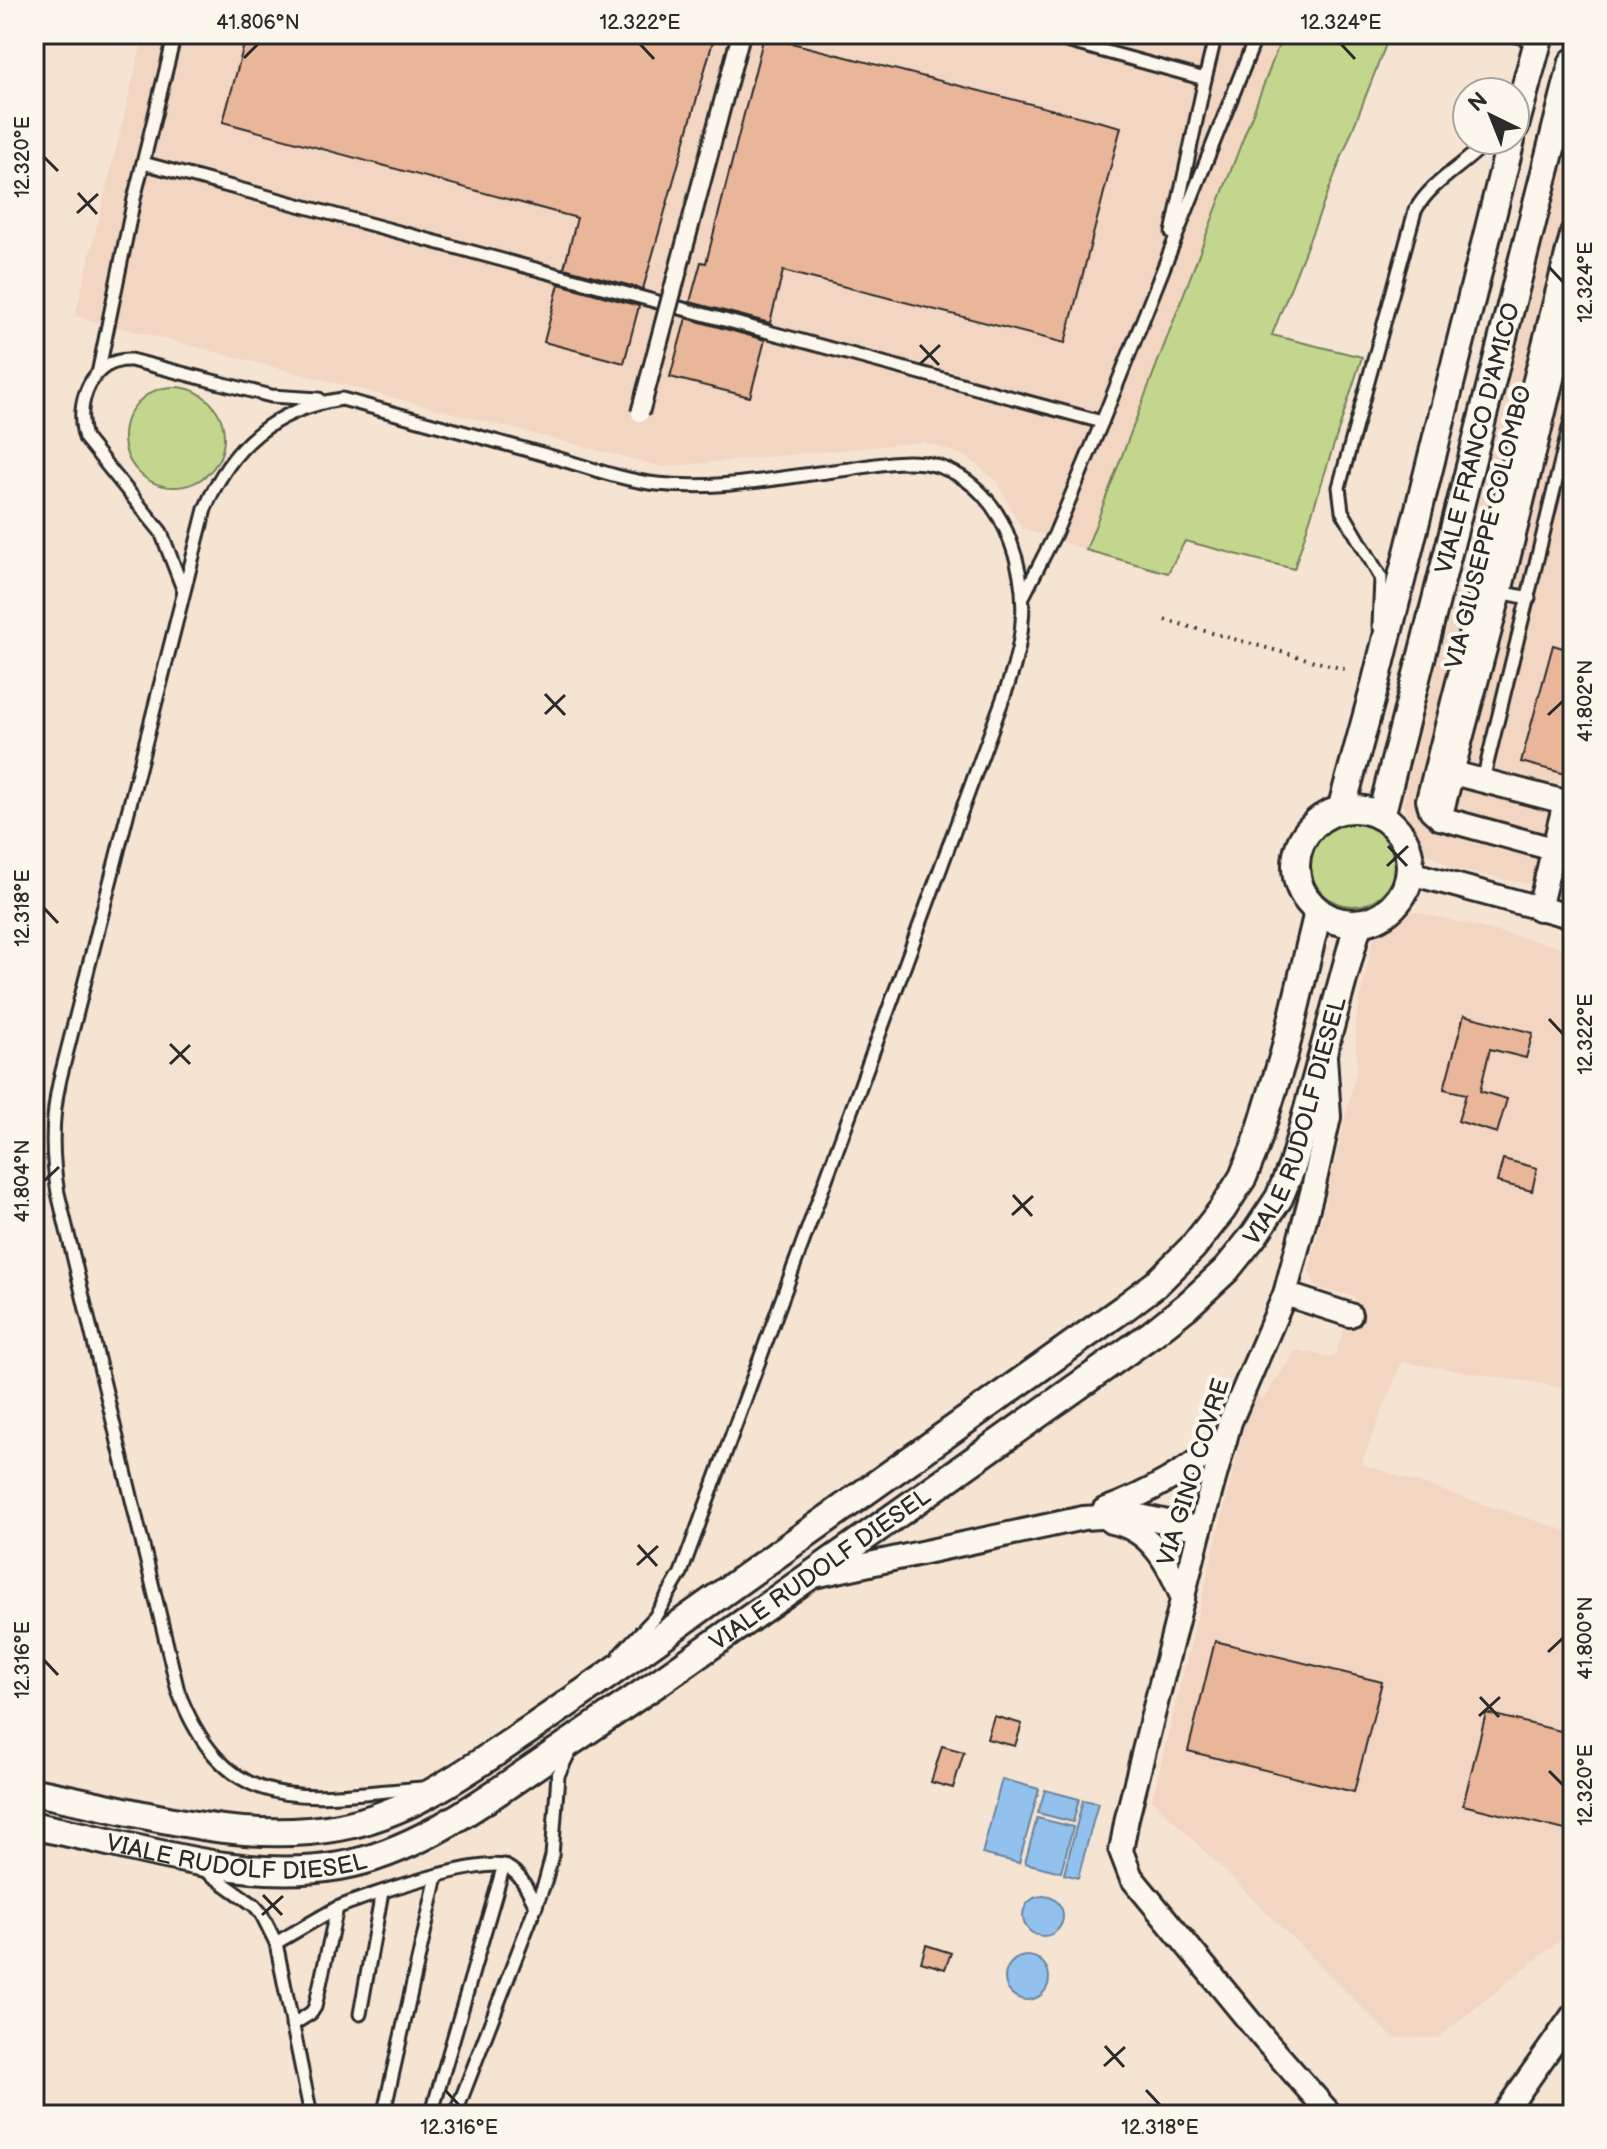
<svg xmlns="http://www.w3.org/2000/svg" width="1607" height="2149" viewBox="0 0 1607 2149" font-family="'Balsamiq Sans',sans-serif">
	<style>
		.built { fill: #f2d6c2 }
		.green { fill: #c2d78d; stroke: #76815c; stroke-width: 2 }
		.water { fill: #93c1ed; stroke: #69859f; stroke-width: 2 }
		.building { fill: #e9b69a; stroke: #2b2b2b; stroke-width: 2 }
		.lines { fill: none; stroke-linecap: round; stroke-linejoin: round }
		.service-casing { stroke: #2b2b2b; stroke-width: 17 }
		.minor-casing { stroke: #2b2b2b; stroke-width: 28 }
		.tertiary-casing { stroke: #2b2b2b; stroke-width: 32 }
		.path { stroke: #2b2b2b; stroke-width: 4; stroke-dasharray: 2 6; stroke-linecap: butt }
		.service { stroke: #fbf7ec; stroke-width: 11 }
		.minor { stroke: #fbf7ec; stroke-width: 22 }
		.tertiary { stroke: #fbf7ec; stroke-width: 26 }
		.pedestrian-bridge-casing { stroke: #2b2b2b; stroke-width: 22; stroke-linecap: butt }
		.pedestrian-bridge { stroke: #fbf7ec; stroke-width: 16 }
		.ticks { fill: none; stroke: #2b2b2b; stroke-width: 3 }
		.labels { text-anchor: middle; stroke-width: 8; stroke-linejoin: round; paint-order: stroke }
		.street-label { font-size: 24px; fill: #2b2b2b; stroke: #fbf7ec }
		.neatline { fill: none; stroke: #2b2b2b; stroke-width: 3 }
		.ticks-label { font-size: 20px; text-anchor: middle; fill: #2b2b2b }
	</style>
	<rect width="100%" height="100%" fill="#f6e4d3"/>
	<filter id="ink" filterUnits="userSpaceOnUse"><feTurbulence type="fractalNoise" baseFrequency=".0125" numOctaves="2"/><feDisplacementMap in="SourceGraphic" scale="16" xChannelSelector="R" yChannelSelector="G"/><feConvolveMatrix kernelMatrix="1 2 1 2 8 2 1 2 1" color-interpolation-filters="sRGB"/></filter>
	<g filter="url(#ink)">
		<g class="built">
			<path d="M144,34H1282L1086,550L1021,528L997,481L965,456L924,442L663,467L75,316Z"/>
			<path d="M1573,128V893L1453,869L1422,849L1402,804Z"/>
			<path d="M1413,911L1573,950V1389L1402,1362L1361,1464L1573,1533V1930L1438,2038H1393L1152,1799L1252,1395L1264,1398L1296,1350L1334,1357L1355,1297L1317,1288L1309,1272L1357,1067L1355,1023L1373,939Z"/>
		</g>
		<g class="green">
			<path d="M1283,34H1390L1272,335L1362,357L1294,569L1185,541L1168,573L1086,550Z"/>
			<circle cx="174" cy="437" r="50"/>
			<circle cx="1353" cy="863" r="43"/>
		</g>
		<g class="water">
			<path d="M1002,1779L1039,1789L1019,1863L982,1854Z"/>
			<path d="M1045,1790L1079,1799L1073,1822L1038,1813Z"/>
			<path d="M1083,1800L1098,1803L1078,1878L1064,1874Z"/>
			<path d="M1037,1818L1073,1827L1061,1872L1025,1863Z"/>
			<circle cx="1043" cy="1916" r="20"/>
			<circle cx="1027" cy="1978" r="22"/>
		</g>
		<g class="building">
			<path d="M247,34H715L643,289L564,268L577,218L223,122Z"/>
			<path d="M764,36L1121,127L1065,343L783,271L770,323L690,302L701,262L706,263Z"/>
			<path d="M559,284L639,306L624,363L544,342Z"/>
			<path d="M686,318L765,340L750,397L670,377Z"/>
			<path d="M1553,645L1573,651V776L1521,762Z"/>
			<path d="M1464,1015L1533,1033L1526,1058L1490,1049L1480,1091L1507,1099L1497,1133L1458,1121L1466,1094L1444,1089Z"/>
			<path d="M1503,1159L1537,1168L1532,1191L1497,1182Z"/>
			<path d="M1215,1641L1382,1682L1354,1792L1188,1751Z"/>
			<path d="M1486,1713L1573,1734V1832L1463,1805Z"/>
			<path d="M994,1716L1022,1724L1015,1746L987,1739Z"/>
			<path d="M942,1746L964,1752L953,1788L931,1782Z"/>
			<path d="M926,1945L951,1953L945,1969L921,1962Z"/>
		</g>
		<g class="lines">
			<defs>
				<g id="service">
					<path d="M1041,34L1205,79L1172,233"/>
					<path d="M1508,34L1537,41"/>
					<path d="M1205,79L1216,34"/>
					<path d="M143,163L1102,422"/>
					<path d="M99,369L134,199L175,34"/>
					<path d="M183,589L161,532L85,438C74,404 91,358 131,360L271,396L319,399"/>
					<path d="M1500,592L1529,598"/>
					<path d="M1024,595L1055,534L1102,422L1257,34"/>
					<path d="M1379,626L1381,578L1342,511L1339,487L1415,211C1431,181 1466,165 1488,140"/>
					<path d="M1483,780L1573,412"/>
					<path d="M423,1788C308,1796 229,1823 178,1691L58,1193C51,1154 51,1118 60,1079L205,509C231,445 275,409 342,399C410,418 478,437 546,455C582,465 620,480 657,484C721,491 787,476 850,469C876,465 907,458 934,465C973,476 998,506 1011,543C1029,591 1025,637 1008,685L681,1573L655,1617L620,1654"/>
					<path d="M206,1871L254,1905L261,1913L276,1943L311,2115"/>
					<path d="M276,1943C295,1932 315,1920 335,1909C360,1897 485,1856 507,1867C523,1876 528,1891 536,1906"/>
					<path d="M360,2014L382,1892"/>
					<path d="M292,2025L311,2013L315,2007L337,1908"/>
					<path d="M384,2112L437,1876"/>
					<path d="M431,2115L504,1865"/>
					<path d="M455,2115L545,1882L552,1856L558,1775L569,1753"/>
				</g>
				<g id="minor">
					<path d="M1453,773L1565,802L1539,909"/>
					<path d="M1440,818L1500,592L1573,293"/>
					<path d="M1553,849L1440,818L1431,810L1428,800L1573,231"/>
					<path d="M1410,873L1573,917"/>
					<path d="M1325,1056L1329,1117L1313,1189L1285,1294L1230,1422L1200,1529L1127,1818L1121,1851L1131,1877L1264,2039L1331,2115"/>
					<path d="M1285,1294L1350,1315"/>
					<path d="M1104,1510C1150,1493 1188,1471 1225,1439"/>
					<path d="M1111,1522C1151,1529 1169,1564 1183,1599"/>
					<path d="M814,1576L1083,1518L1135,1515L1200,1529"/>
					<path d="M1503,2115L1573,2015"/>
				</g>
				<g id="tertiary">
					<path d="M1515,126L1540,34"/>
					<circle cx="1353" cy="866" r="57"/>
					<path d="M1341,810L1373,693L1511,140"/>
					<path id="s1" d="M1381,816L1573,62"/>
					<path d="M34,1792C134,1810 236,1846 339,1827C409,1814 465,1773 523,1734C587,1691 650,1645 713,1600C849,1502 987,1406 1124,1308L1156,1284L1193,1247L1222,1210L1243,1177L1256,1145L1284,1054L1318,912"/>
					<path id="s2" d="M34,1826C135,1844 236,1884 340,1866C412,1853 474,1808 534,1767C577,1738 620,1709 662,1680C826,1565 990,1449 1153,1333L1187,1306L1226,1270L1255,1234L1279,1198L1293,1164L1358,924"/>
				</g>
			</defs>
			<use href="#service" class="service-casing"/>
			<use href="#minor" class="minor-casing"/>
			<use href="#tertiary" class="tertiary-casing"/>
			<path class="path" d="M1165,620L1347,670"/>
			<use href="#service" class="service"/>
			<use href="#minor" class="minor"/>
			<use href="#tertiary" class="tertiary"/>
			<defs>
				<path id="pedestrian-bridge" d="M640,413L741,34"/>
			</defs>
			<use href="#pedestrian-bridge" class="pedestrian-bridge-casing"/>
			<use href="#pedestrian-bridge" class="pedestrian-bridge"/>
		</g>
	</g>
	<path class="ticks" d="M640,44L654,59M1341,44L1355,59M244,58L258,44M44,157L58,171M78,193L97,214M77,213L98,194M1549,267L1563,282M920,345L939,365M920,364L940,345M545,694L565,715M545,714L565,695M1548,715L1563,701M1388,846L1407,866M1387,866L1408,846M44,908L58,923M1549,1019L1563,1034M170,1044L190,1064M170,1064L190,1045M44,1181L59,1167M1013,1195L1032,1216M1012,1215L1033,1196M638,1545L657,1566M637,1565L658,1546M1548,1652L1563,1638M44,1660L58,1675M1480,1697L1499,1717M1479,1716L1500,1697M1549,1771L1563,1785M263,1895L282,1915M262,1915L283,1896M1105,2046L1124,2067M1104,2066L1125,2047M445,2090L459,2105M1146,2090L1160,2105"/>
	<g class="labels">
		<g class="street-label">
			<text dy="8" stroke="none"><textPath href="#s1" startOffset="390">VIALE FRANCO D'AMICO</textPath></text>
			<text transform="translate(1488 527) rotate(-76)" y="8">VIA GIUSEPPE COLOMBO</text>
			<text dy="8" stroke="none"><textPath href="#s2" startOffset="1550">VIALE RUDOLF DIESEL</textPath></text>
			<text transform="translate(1193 1472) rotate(-73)" y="8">VIA GINO COVRE</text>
			<text dy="8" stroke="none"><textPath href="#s2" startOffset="878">VIALE RUDOLF DIESEL</textPath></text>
			<text dy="8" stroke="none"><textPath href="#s2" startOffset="206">VIALE RUDOLF DIESEL</textPath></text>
		</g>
	</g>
	<rect width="1607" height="2149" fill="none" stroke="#fbf7ec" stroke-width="88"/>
	<g transform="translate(1491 116) rotate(317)"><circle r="38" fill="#fbf7ec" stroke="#a8a59f" stroke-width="2"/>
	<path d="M0-6L14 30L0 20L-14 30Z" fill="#2b2b2b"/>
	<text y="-12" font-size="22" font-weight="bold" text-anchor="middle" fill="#2b2b2b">N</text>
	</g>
	<rect x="44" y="44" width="1519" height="2061" class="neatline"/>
	<g class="ticks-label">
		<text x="258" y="29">41.806°N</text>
		<text x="640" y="29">12.322°E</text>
		<text x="1341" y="29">12.324°E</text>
		<text transform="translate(22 157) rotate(-90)" y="7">12.320°E</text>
		<text transform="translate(1585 282) rotate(-90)" y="7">12.324°E</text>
		<text transform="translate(1585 701) rotate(-90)" y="7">41.802°N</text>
		<text transform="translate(22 908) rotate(-90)" y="7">12.318°E</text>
		<text transform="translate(1585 1034) rotate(-90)" y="7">12.322°E</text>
		<text transform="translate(22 1181) rotate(-90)" y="7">41.804°N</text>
		<text transform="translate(1585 1638) rotate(-90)" y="7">41.800°N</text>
		<text transform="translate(22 1660) rotate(-90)" y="7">12.316°E</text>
		<text transform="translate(1585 1785) rotate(-90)" y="7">12.320°E</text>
		<text x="459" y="2134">12.316°E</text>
		<text x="1160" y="2134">12.318°E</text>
	</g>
</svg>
